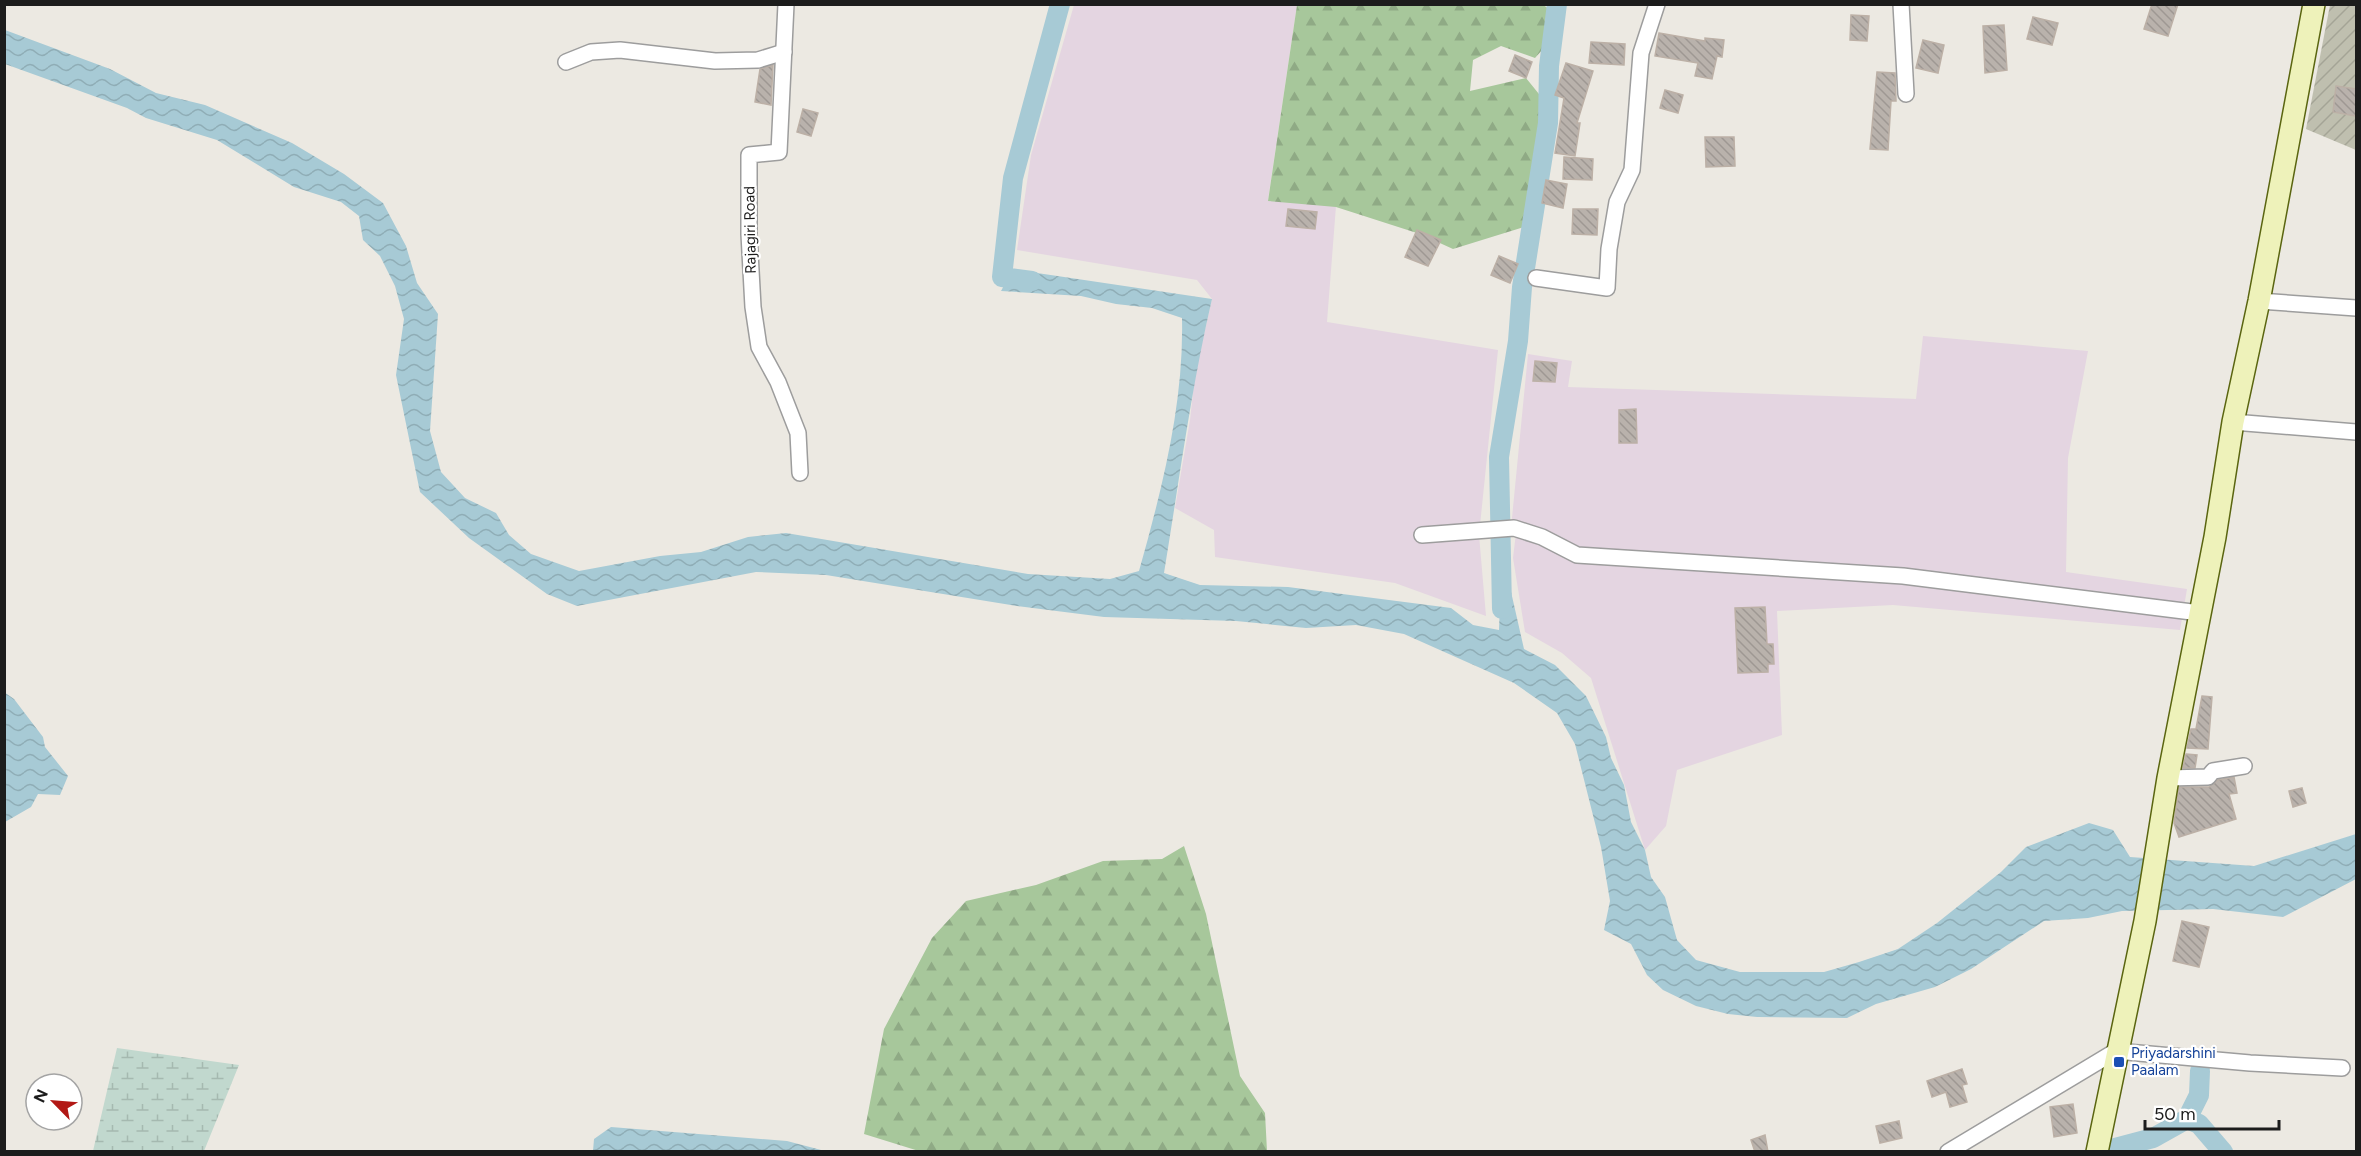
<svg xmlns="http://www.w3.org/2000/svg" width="2361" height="1156" viewBox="0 0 2361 1156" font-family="Figtree,sans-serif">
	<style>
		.industrial { fill: #e4d5e1 }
		.construction { fill: url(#construction-furrows) }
		.forest { fill: url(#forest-firs) }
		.wetland { fill: url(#wetland-marsh) }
		.water { fill: url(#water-waves) }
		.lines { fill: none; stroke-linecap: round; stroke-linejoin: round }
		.canal { stroke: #a7cad5; stroke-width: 20 }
		.building { fill: url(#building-back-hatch); stroke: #bcb0a6; stroke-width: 1.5 }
		.minor-casing { stroke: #9d9d9d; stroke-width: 18 }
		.secondary-casing { stroke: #5a6510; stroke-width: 24 }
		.minor { stroke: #fff; stroke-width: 15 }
		.secondary { stroke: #eef2ba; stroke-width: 21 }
		.transit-dot { fill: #1a4fb4; stroke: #fff; stroke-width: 2 }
		.labels { text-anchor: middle; stroke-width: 4.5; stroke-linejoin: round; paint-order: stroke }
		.street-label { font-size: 15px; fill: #1c1c1c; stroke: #fff }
		.transit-label { font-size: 15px; fill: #164399; stroke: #fff; text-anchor: start }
	</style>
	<defs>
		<pattern id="construction-furrows" width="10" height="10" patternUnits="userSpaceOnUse" patternTransform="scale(1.5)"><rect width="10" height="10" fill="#bfbfaf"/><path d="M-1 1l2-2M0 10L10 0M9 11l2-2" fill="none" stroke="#a4a496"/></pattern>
		<pattern id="forest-firs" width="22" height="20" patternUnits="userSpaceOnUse" patternTransform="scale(1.5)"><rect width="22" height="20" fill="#a7c79b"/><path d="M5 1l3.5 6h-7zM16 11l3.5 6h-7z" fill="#8faa85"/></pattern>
		<pattern id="wetland-marsh" width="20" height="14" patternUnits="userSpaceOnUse" patternTransform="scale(1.5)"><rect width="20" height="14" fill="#c1d8ce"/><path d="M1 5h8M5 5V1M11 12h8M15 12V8" fill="none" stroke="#a5b9b0"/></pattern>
		<pattern id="water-waves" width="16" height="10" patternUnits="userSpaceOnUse" patternTransform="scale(1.5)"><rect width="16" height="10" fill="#a7cad5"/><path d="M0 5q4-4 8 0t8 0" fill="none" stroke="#8fadb6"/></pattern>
		<pattern id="building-back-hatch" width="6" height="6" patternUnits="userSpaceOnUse" patternTransform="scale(1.5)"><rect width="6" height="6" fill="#b9b2ac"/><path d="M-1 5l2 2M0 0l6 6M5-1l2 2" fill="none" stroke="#9e9893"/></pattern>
	</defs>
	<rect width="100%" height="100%" fill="#ece9e2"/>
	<g class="industrial">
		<path d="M1074,5H1297L1268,200L1336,206L1327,322L1498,350L1479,535L1486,616L1395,583L1215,557L1214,530L1175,508L1190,420L1195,374L1212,299L1197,280L1017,250L1031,155Z"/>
		<path d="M1923,336L2088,351L2068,458L2066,572L2187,589L2180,630L1893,605L1777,611L1782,735L1677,770L1666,826L1645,850L1591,678L1562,653L1525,632L1513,558L1516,533L1512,518L1528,354L1572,361L1568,387L1916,399Z"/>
	</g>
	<path class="construction" d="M2330,5H2356V150L2306,129Z"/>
	<g class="forest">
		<path d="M1542,4L1553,12L1552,39L1535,58L1501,46L1473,60L1470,91L1526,78L1543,99L1530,209L1524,227L1453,249L1420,234L1336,207L1268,201L1297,5Z"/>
		<path d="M1184,846L1206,914L1240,1076L1265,1113L1267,1151L922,1152L864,1134L884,1029L932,938L966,901L1036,885L1103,861L1162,859Z"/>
	</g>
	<path class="wetland" d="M117,1048L239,1065L204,1151H93Z"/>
	<g class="water">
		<path d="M5,30L110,69L156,93L205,105L292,143L344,174L383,203L406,246L417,283L438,314L430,431L441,472L465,498L496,513L509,535L531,554L579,571L660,556L701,552L748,537L786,533L1028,574L1110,579L1139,571C1162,489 1184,404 1182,318L1152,308L1116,304L1081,296L1001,291L1008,278L1017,270L1212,299C1191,389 1179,482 1164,573L1200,585L1288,587L1451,608L1473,625L1499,630L1502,552L1524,649L1555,665L1586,696L1606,737L1611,758L1624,785L1631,822L1645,850L1651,877L1665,897L1677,940L1696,960L1740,972H1824L1859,962L1898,949L1937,923L2001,872L2026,847L2089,823L2113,830L2130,857L2254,866L2356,834V879L2283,917L2213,909L2122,911L2088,918L2044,921L1971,969L1935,987L1876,1004L1847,1018L1757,1017L1728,1014L1696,1006L1663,990L1647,975L1631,944L1604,930L1610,901L1601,847L1575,744L1557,713L1514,683L1404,634L1356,625L1306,628L1236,621L1104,617L1017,606L826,575L756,572L577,606L547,594L469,538L420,492L396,375L404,319L395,286L380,256L363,240L359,216L341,202L294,187L217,140L146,118L127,108L5,64Z"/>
		<path d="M4,692L14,699L30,720L43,737L45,747L68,776L60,795L38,794L31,807L5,822Z"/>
		<path d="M611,1127L787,1141L825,1151H593L594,1139Z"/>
	</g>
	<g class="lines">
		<g class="canal">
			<path d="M1032,281L1002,277L1013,178L1060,4"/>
			<path d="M1502,609L1499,457L1518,341L1522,287L1548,123L1549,66L1557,4"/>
			<path d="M2187,1119L2199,1095L2200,1071"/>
			<path d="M2100,1152L2153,1138L2187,1119L2199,1124L2223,1152"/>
		</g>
	</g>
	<g class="building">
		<path d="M2152,4H2178L2168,36L2144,29Z"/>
		<path d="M1851,15L1869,16L1867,41L1850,40Z"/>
		<path d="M2033,17L2058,23L2052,45L2027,39Z"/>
		<path d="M2004,25L2007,70L1985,73L1983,26Z"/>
		<path d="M1659,33L1705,41V38L1724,40L1722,57L1717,56L1712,79L1695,76L1698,63L1655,56Z"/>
		<path d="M1923,40L1944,45L1938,73L1916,68Z"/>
		<path d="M1591,42L1625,44L1624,65L1589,63Z"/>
		<path d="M1515,55L1532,62L1526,78L1509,71Z"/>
		<path d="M1566,63L1593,71L1577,123H1580L1575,156L1555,153L1564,98L1555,95Z"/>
		<path d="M773,65L771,105L755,102L760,69Z"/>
		<path d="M1877,72L1895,73L1896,101H1891L1888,150L1870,149Z"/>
		<path d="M2336,86L2356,89V116L2333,112Z"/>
		<path d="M1665,90L1683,95L1678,113L1660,108Z"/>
		<path d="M803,109L818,113L811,136L797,132Z"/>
		<path d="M1705,137H1734L1735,166L1706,167Z"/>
		<path d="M1564,157L1593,159L1592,180L1563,179Z"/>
		<path d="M1546,180L1567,184L1563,208L1542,203Z"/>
		<path d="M1288,209L1317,212L1315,229L1286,226Z"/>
		<path d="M1573,209H1598L1597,235L1572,234Z"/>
		<path d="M1417,230L1441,240L1428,266L1405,257Z"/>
		<path d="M1499,256L1518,264L1510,283L1491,275Z"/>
		<path d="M1535,361L1557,363L1555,382L1533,381Z"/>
		<path d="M1636,409L1637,443H1619V410Z"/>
		<path d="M1765,607L1767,644H1773L1774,664H1768V672L1738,673L1735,608Z"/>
		<path d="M2202,696L2212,697L2208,749L2187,748L2191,729H2196Z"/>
		<path d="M2186,754L2197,755L2195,768H2183Z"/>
		<path d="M2234,777L2237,793L2229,794L2236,819L2179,837L2174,823L2179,787H2209L2218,780Z"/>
		<path d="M2302,788L2306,803L2293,807L2289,791Z"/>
		<path d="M2182,921L2209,927L2199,967L2173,961Z"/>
		<path d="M1962,1069L1967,1084L1962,1085L1967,1102L1950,1107L1946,1092L1932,1097L1927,1081Z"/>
		<path d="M2073,1104L2077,1133L2054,1137L2050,1107Z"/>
		<path d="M1899,1121L1902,1138L1880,1143L1876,1126Z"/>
		<path d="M1765,1135L1768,1152H1755L1751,1140Z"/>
	</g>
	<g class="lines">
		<defs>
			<g id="minor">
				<path d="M786,4L779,152L749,155V234L753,307L759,347L778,382L798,433L800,473"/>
				<path d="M1901,4L1906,94"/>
				<path d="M566,62L591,52L620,50L715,61L758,60L784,52"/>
				<path d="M1536,278L1607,288L1609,249L1617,202L1632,170L1641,53L1657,4"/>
				<path d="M2259,301L2356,308"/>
				<path d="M2233,422L2356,432"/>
				<path d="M1422,535L1514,528L1542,537L1577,555L1903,576L2200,613"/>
				<path d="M2168,778L2208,777L2213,771L2244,766"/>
				<path d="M1948,1152L2116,1051L2250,1063L2342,1068"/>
			</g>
			<path id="secondary" d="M2097,1152L2145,921L2168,778L2215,537L2233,422L2259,301L2314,4"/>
		</defs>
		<use href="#minor" class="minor-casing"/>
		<use href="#secondary" class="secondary-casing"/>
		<use href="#minor" class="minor"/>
		<use href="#secondary" class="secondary"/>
	</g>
	<rect class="transit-dot" x="2113" y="1056" width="12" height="12" rx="3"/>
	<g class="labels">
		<g class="street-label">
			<text transform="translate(750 230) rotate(-91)" y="5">Rajagiri Road</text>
		</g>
		<g class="transit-label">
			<text x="2131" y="1058">Priyadarshini<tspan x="2131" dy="17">Paalam</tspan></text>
		</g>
	</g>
	<rect width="2361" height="1156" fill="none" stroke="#1c1c1c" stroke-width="12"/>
	<g transform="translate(54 1102) rotate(295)"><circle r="28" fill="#ffffff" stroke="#a4a4a4" stroke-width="1.5"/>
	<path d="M0-4.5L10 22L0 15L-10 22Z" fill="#b21815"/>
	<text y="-9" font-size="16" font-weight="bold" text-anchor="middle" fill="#1c1c1c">N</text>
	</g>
	<path d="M2145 1120v9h134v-9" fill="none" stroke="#1c1c1c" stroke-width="3"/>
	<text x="2154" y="1120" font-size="18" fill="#1c1c1c" stroke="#ffffff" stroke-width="4.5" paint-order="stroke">50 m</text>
</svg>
